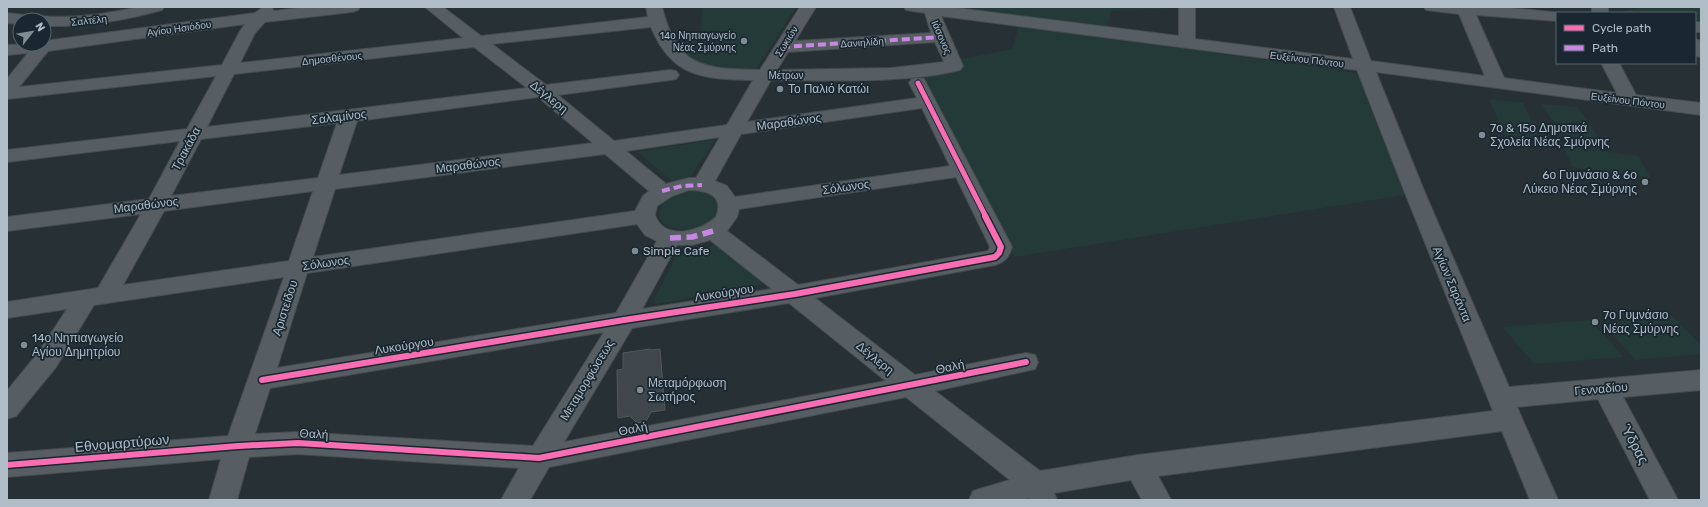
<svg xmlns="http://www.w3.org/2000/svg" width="1708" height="507" viewBox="0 0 1708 507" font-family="Rubik,sans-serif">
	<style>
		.green { fill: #243a39 }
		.building { fill: #3f474c; stroke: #4f585d }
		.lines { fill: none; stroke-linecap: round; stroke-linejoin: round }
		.minor-casing { stroke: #454c50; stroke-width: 2 }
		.minor { fill: #575e63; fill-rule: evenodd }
		.quiet-far1 { stroke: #c787e3; stroke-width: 4; stroke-dasharray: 8 4; stroke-linecap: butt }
		.quiet { stroke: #c787e3; stroke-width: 5.5; stroke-dasharray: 11 5.5; stroke-linecap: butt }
		.cycleway-far1-casing { stroke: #1a2730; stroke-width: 7 }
		.cycleway-casing { stroke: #1a2730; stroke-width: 9 }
		.cycleway-far1 { stroke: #f96db3; stroke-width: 5 }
		.cycleway { stroke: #f96db3; stroke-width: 6 }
		.poi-dot { fill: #808c94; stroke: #1a2730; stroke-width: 1.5 }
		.labels { text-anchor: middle; stroke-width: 3.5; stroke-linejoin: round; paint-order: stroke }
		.far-street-label { font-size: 10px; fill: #b0bdc7; stroke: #1a2730 }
		.far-poi-label { font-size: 10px; fill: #b0bdc7; stroke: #1a2730; text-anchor: end }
		.poi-label { font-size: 12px; fill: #b0bdc7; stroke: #1a2730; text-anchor: start }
		.street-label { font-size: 12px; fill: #b0bdc7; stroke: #1a2730 }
		.near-street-label { font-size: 14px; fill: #b0bdc7; stroke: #1a2730 }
	</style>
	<rect width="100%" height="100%" fill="#273035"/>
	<g class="green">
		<path d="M702,7H796L755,71L696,63L677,46L673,36L701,34Z"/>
		<path d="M954,7H1176V8L1111,11L1108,26Z"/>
		<path d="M1648,7H1701V20H1695V13L1626,12L1627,10Z"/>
		<path d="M1019,25L1357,73L1405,195L1014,257L921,75L962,68L958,60L1012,49Z"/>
		<path d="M1489,99L1523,103L1540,139L1505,135Z"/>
		<path d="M1541,104L1577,107L1605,145L1567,142Z"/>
		<path d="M713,140L714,141L690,177L672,181L637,152Z"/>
		<path d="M1563,145L1638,156L1651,178L1573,167Z"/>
		<path d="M692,191C702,191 714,193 718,203C731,235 645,239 661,207C666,195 680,192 692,191Z"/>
		<path d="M718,245L762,280L761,285L657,304L654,303V300L678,253Z"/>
		<path d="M1672,316L1701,345V354L1636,360L1601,323Z"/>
		<path d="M1590,320L1624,357L1534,364L1503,327Z"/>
	</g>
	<path class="building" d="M650,349L651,350L660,349L665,410L651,412L646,421L637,423L630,416L618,418L617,370L623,369V353Z"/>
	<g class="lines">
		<defs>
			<g id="minor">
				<path d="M138,7H164L162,10C123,21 85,27 44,26V20H20V24L7,23V13C18,14 30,16 41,16C73,19 107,14 138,7Z"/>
				<path d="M263,7L272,8L274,11L307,7H360L358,10L352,12L265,22L255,33L240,63L463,38L425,7H443L481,36L648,17L646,7H662C677,68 704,69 760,70L800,7H816L795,41L931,33L925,13L906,10L904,7H949L1179,36V7H1195V39L1353,59L1334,7H1350L1371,61L1485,76L1459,14L1426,10L1424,7H1499L1563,13H1557V21L1476,15L1504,78L1617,93L1601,63H1619L1636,95L1701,103V115L1376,72L1425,193L1509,387L1701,370V390L1623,397L1678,500H1650L1598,399L1517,407L1558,500H1530L1502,431L1158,476L1171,500H1142L1131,480L1054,493L1057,500H1029L1028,498L1023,500H969L973,491L1010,480L906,397L549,467L530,500H501L519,468L298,454L249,457L237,500H209L221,459L7,477V453L228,436L284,277L94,305L56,367L16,416L7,419V391L38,353L67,309L7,318V302L98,288L141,214L7,231V217L149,199L180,141L7,162V150L187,129L216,76L7,99V79L28,53L7,55V45L44,44V41L255,13ZM941,16L1357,70L1405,193L1493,411L1138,455L1040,471L935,391L1035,369L1038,362L1035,355L1026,353L915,375L815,298L995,265C1005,262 1009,257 1012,247L924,79L918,78L912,79L909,83L917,98L747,122L771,80C829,80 904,84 960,70L963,66ZM245,24L240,31L222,65L19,87L48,51ZM651,27C672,78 704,79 753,80L727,125L614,141L558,95L670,80L676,79L679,75L676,71L670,70L546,85L492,44ZM935,42L944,62L891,68L777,70L788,52ZM474,47L527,88L207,127L234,74ZM538,97L593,143L339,175L357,121ZM922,108L950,166L735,197L727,186L715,181L741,134ZM337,123L318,178L171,196L201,139ZM720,137L696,178H689L666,184L626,151ZM605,154L649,191L643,196L635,211L313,257L335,189ZM956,177L990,247L988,251L798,285L727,231L737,217L739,209ZM689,190C706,190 725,195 716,217C700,232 664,241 655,215L657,206L672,196ZM313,191L289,261L123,285L164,211ZM637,224L645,235L657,241L616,313L277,368L307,273ZM710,240L772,289L642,309L677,245H692ZM789,303L886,381L564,442L632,328ZM604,332L533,446L298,432L255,434L270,388Z"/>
				<rect x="1592" y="7" width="16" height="6"/>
				<rect x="1695" y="22" width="6" height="10"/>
				<path d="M1695,39L1701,41V57L1695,56Z"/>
			</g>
		</defs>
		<use href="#minor" class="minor-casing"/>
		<use href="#minor" class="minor"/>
		<g class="quiet-far1">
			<path d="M782,47L942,37"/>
			<path d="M662,191L682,186L702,185"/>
		</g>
		<path class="quiet" d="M670,238L692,237L713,231"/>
		<defs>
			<path id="cycleway-far1" d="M918,83L986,217"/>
			<g id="cycleway">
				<path d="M262,380L624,320L795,294L995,257L999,253L1001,247L985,216"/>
				<path d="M7,465L238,446L298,443L539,458L1026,362"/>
			</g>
		</defs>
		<use href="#cycleway-far1" class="cycleway-far1-casing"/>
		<use href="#cycleway" class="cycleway-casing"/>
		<use href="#cycleway-far1" class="cycleway-far1"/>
		<use href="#cycleway" class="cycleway"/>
	</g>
	<g class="poi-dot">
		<circle cx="744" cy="41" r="4"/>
		<circle cx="780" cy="89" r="4"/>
		<circle cx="1482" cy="135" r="4"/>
		<circle cx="1645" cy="182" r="4"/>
		<circle cx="635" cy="251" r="4"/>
		<circle cx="1595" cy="322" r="4"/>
		<circle cx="24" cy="345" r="4"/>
		<circle cx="640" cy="390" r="4"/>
	</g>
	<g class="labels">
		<g class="far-street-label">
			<text transform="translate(89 20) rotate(-6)" y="4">Σαλτέλη</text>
			<text transform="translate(179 28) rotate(-8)" y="4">Αγίου Ησιόδου</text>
			<text transform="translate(942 37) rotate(67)" y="4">Ιάσονος</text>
			<text transform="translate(786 41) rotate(-58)" y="4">Σωκιών</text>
			<text transform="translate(862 42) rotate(-4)" y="4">Δανιηλίδη</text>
			<text transform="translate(332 58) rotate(-6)" y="4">Δημοσθένους</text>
			<text transform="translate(1307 59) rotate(7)" y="4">Ευξείνου Πόντου</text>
			<text x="786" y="79">Μέτρων</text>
			<text transform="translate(1628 100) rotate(7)" y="4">Ευξείνου Πόντου</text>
		</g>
		<g class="far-poi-label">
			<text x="736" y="39">14ο Νηπιαγωγείο<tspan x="736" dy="12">Νέας Σμύρνης</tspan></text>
		</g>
		<g class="poi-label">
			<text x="788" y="93">Το Παλιό Κατώι</text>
			<text x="1490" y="132">7ο &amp; 15ο Δημοτικά<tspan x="1490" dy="14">Σχολεία Νέας Σμύρνης</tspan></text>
			<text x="1637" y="179" text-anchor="end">6ο Γυμνάσιο &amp; 6ο<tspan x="1637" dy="14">Λύκειο Νέας Σμύρνης</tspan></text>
			<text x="643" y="255">Simple Cafe</text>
			<text x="1603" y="319">7ο Γυμνάσιο<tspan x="1603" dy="14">Νέας Σμύρνης</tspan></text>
			<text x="32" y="342">14ο Νηπιαγωγείο<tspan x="32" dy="14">Αγίου Δημητρίου</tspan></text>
			<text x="648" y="387">Μεταμόρφωση<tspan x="648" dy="14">Σωτήρος</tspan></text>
		</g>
		<g class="street-label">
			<text transform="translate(549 97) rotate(39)" y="4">Δέγλερη</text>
			<text transform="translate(339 117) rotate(-7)" y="4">Σαλαμίνος</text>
			<text transform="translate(789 122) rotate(-8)" y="4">Μαραθώνος</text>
			<text transform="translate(186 149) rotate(-62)" y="4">Τρακάδα</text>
			<text transform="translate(468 165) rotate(-7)" y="4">Μαραθώνος</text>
			<text transform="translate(846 187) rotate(-8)" y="4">Σόλωνος</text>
			<text transform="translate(146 205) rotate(-7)" y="4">Μαραθώνος</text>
			<text transform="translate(326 263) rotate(-8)" y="4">Σόλωνος</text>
			<text transform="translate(1452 284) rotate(67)" y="4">Αγίων Σαράντα</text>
			<text transform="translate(724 293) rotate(-9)" y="4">Λυκούργου</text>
			<text transform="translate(285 308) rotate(-72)" y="4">Αριστείδου</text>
			<text transform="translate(404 346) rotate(-9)" y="4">Λυκούργου</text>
			<text transform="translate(875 358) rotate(39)" y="4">Δέγλερη</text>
			<text transform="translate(950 367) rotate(-12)" y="4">Θαλή</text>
			<text transform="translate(587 380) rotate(-59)" y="4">Μεταμορφώσεως</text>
			<text transform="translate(1601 389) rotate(-5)" y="4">Γενναδίου</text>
			<text transform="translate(633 429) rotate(-11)" y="4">Θαλή</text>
			<text transform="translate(314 434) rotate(3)" y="4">Θαλή</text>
		</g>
		<g class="near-street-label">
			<text transform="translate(122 443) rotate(-5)" y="5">Εθνομαρτύρων</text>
			<text transform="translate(1635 444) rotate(62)" y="5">Ύδρας</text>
		</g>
	</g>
	<rect width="1708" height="507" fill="none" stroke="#b0bdc7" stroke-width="16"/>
	<rect x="1556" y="12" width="140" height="52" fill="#1a2730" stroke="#56636c"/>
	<rect x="1564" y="25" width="20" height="6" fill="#f96db3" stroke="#56636c"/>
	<text x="1592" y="32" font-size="12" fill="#b0bdc7">Cycle path</text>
	<rect x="1564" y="45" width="20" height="6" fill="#c787e3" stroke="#56636c"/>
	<text x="1592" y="52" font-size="12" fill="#b0bdc7">Path</text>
	<g transform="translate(32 32) rotate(59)"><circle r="19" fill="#1a2730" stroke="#56636c"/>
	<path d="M0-3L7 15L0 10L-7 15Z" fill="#808c94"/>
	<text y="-6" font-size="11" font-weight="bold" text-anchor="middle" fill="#b0bdc7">N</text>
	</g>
</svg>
